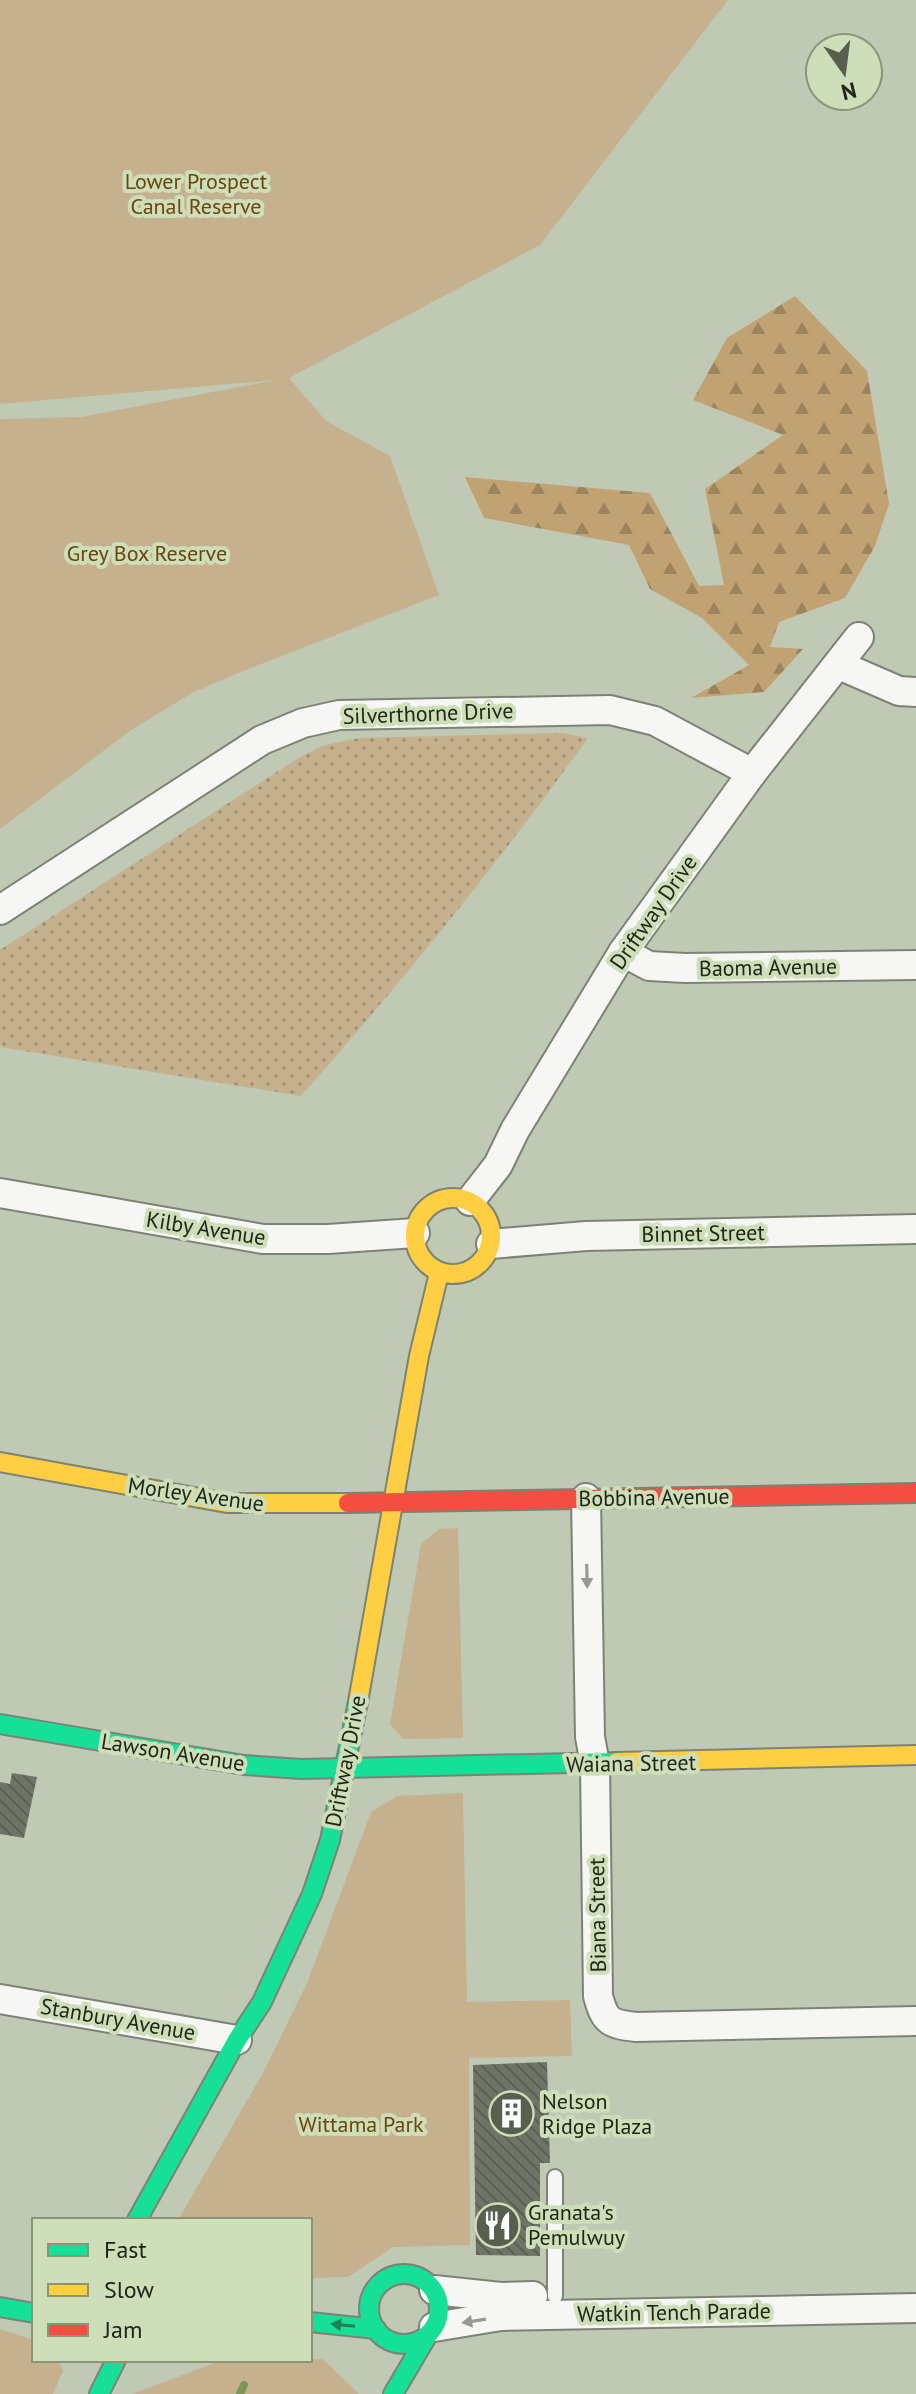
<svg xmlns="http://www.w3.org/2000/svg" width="916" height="2394" viewBox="0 0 916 2394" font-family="'PT Sans',sans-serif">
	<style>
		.grass { fill: url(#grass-dots) }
		.forest { fill: url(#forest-firs) }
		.green { fill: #c6b18e }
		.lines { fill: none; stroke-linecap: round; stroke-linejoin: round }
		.stream { stroke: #7e9554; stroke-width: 8 }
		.building { fill: url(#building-back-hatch) }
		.lane-casing { stroke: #7d8374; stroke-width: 18 }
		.street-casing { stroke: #7d8374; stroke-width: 32 }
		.fast-casing { stroke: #7d8374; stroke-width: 22 }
		.slow-casing { stroke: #7d8374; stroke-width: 22 }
		.jam-casing { stroke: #7d8374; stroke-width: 22 }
		.lane { stroke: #f6f7f4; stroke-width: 14 }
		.street { stroke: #f6f7f4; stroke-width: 28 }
		.fast { stroke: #16e098; stroke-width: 18 }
		.slow { stroke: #ffcf43; stroke-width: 18 }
		.jam { stroke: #f24e42; stroke-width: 18 }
		.oneway { fill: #969991 }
		.oneway2 { fill: #1c8358 }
		.labels { text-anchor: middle; stroke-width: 8; stroke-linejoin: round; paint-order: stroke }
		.park-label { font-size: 22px; fill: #6e440d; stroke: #cedeb9 }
		.street-label { font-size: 22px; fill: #212618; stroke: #cedeb9 }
		.poi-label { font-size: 22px; fill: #212618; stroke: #cedeb9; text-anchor: start }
	</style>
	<defs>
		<pattern id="grass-dots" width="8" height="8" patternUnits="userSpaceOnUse" patternTransform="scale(2)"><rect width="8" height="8" fill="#c6b18e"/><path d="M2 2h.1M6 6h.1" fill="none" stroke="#a09073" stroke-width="1.8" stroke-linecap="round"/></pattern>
		<pattern id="forest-firs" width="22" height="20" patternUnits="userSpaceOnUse" patternTransform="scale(2)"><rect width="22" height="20" fill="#c1a272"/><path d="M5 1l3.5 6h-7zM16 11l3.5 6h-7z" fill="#9c845d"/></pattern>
		<pattern id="building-back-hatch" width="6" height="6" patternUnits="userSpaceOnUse" patternTransform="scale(2)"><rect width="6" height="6" fill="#6f7566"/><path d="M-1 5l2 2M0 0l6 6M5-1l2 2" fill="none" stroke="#5b6053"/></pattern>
	</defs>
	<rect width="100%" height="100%" fill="#c0c9b4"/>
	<path class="grass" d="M563,733L588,738C499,862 402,982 301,1096L0,1047V950L300,757L325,745L359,738Z"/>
	<path class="forest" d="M795,296L867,371L889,504L875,546L845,598L779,622L770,647L803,649L764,692L691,698L749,665L702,618L650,589L629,545L484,518L465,477L650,493L699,586L724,585L705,489L783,435L693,400L727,338Z"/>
	<g class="green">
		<path d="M0,0H728L540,245L289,378L326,421L390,456L439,595L238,673L192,693L131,730L0,829V419L81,417L276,380L0,404Z"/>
		<path d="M458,1528L463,1738L403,1739L390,1724L421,1544L439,1529Z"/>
		<path d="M463,1793L467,2002L570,2000L572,2056L469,2058L470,2245L393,2247L348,2277L310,2278V2220H178L263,2073L308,1981L371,1812L397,1796Z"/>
		<path d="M0,2329L34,2340V2360H59L63,2371L53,2394H0Z"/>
		<path d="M323,2359L359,2394H132L217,2362Z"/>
	</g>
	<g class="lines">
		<path class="stream" d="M240,2394L244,2385"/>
	</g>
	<g class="building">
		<path d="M12,1773L37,1777L24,1838L0,1834V1782L10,1784Z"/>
		<path d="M547,2062L550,2163H540V2256L476,2255L473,2065Z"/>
	</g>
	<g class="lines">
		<defs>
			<path id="lane" d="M555,2296V2177"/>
			<g id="street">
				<path d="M839,665L899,691L916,692"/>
				<path d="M0,910L262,740L303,723L339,715L610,710L655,721L752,773"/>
				<path d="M623,952L649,966L685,968L916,965"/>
				<path d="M0,1193L263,1239H328L415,1233"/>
				<path d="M470,1201L498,1165L515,1130L623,952L752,773L859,637"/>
				<path d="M491,1244L586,1236L916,1229"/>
				<path d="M586,1498L590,1737L595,1764L598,1996C605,2022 610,2024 636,2027L916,2021"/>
				<path d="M0,1999L237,2040"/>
				<path d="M434,2290L501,2297L533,2296"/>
				<path d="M434,2327L501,2316L916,2308"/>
			</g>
			<g id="fast">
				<path d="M0,1724L244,1765L301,1769L617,1762"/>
				<path d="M137,2220L237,2040L262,2002L312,1894L330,1840L358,1702"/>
				<circle cx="404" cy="2309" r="35"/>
				<path d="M0,2307L34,2313"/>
				<path d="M310,2322L376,2329"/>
				<path d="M99,2394L116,2360"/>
				<path d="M393,2394L429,2333"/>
			</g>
			<g id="slow">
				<circle cx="453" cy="1236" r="38"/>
				<path d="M0,1462L227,1503H348"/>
				<path d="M358,1702L419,1356L439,1273"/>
				<path d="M617,1762L916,1755"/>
			</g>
			<path id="jam" d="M348,1503L916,1493"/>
		</defs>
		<use href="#lane" class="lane-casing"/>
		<use href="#street" class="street-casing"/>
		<use href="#fast" class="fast-casing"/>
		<use href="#slow" class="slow-casing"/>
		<use href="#jam" class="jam-casing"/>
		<use href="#lane" class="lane"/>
		<use href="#street" class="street"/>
		<use href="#fast" class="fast"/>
		<use href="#slow" class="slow"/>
		<use href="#jam" class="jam"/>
	</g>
	<defs><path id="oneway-solid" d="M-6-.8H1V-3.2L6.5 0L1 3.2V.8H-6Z" transform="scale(2)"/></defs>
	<g class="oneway">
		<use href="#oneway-solid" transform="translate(587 1576) rotate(89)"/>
		<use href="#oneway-solid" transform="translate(474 2321) rotate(171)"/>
	</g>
	<use class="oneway2" href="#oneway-solid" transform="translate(343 2325) rotate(-174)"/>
	<defs>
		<symbol id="building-disc" viewBox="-11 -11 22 22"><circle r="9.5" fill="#595f4f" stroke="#cedeb9"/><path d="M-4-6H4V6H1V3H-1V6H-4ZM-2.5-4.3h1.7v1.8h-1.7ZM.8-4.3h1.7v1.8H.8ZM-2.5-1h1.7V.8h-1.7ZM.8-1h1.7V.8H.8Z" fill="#fff"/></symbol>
		<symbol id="restaurant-disc" viewBox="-11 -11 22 22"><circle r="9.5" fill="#595f4f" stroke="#cedeb9"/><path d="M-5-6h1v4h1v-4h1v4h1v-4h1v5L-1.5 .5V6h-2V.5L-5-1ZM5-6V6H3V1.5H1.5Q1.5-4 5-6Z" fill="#fff"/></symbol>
	</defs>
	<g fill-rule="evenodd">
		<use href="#building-disc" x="486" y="2088" width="51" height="51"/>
		<use href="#restaurant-disc" x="472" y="2200" width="51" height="51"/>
	</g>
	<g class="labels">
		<g class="park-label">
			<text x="196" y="189">Lower Prospect<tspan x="196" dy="25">Canal Reserve</tspan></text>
			<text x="147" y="561">Grey Box Reserve</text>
			<text x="361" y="2132">Wittama Park</text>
		</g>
		<g class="street-label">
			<text transform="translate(428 713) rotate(-2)" y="8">Silverthorne Drive</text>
			<text transform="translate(653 912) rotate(-55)" y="8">Driftway Drive</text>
			<text transform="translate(768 967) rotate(-1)" y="8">Baoma Avenue</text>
			<text transform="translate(206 1228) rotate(9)" y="8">Kilby Avenue</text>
			<text transform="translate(703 1233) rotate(-1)" y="8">Binnet Street</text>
			<text transform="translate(196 1494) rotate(8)" y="8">Morley Avenue</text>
			<text transform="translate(654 1497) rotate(-1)" y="8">Bobbina Avenue</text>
			<text transform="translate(173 1752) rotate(9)" y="8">Lawson Avenue</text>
			<text transform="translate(345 1761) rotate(-79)" y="8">Driftway Drive</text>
			<text transform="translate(631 1763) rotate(-1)" y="8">Waiana Street</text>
			<text transform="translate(597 1915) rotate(-91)" y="8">Biana Street</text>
			<text transform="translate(118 2019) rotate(10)" y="8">Stanbury Avenue</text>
			<text transform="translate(674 2312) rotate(-1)" y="8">Watkin Tench Parade</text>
		</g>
		<g class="poi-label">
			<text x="542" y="2109">Nelson<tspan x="542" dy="25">Ridge Plaza</tspan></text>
			<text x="528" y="2220">Granata's<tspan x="528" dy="25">Pemulwuy</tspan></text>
		</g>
	</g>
	<rect x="32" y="2218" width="280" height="144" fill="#cedeb9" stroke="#899479" stroke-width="2"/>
	<rect x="48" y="2244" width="40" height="12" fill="#16e098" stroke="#899479" stroke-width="2"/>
	<text x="104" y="2258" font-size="24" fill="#212618">Fast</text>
	<rect x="48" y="2284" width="40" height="12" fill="#ffcf43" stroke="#899479" stroke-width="2"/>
	<text x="104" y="2298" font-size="24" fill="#212618">Slow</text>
	<rect x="48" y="2324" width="40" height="12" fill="#f24e42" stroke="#899479" stroke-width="2"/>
	<text x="104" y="2338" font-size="24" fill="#212618">Jam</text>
	<g transform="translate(844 72) rotate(166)"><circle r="38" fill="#cedeb9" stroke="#899479" stroke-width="2"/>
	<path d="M0-6L14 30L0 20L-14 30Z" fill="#595f4f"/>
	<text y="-12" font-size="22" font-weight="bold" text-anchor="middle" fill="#212618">N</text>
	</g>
</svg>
